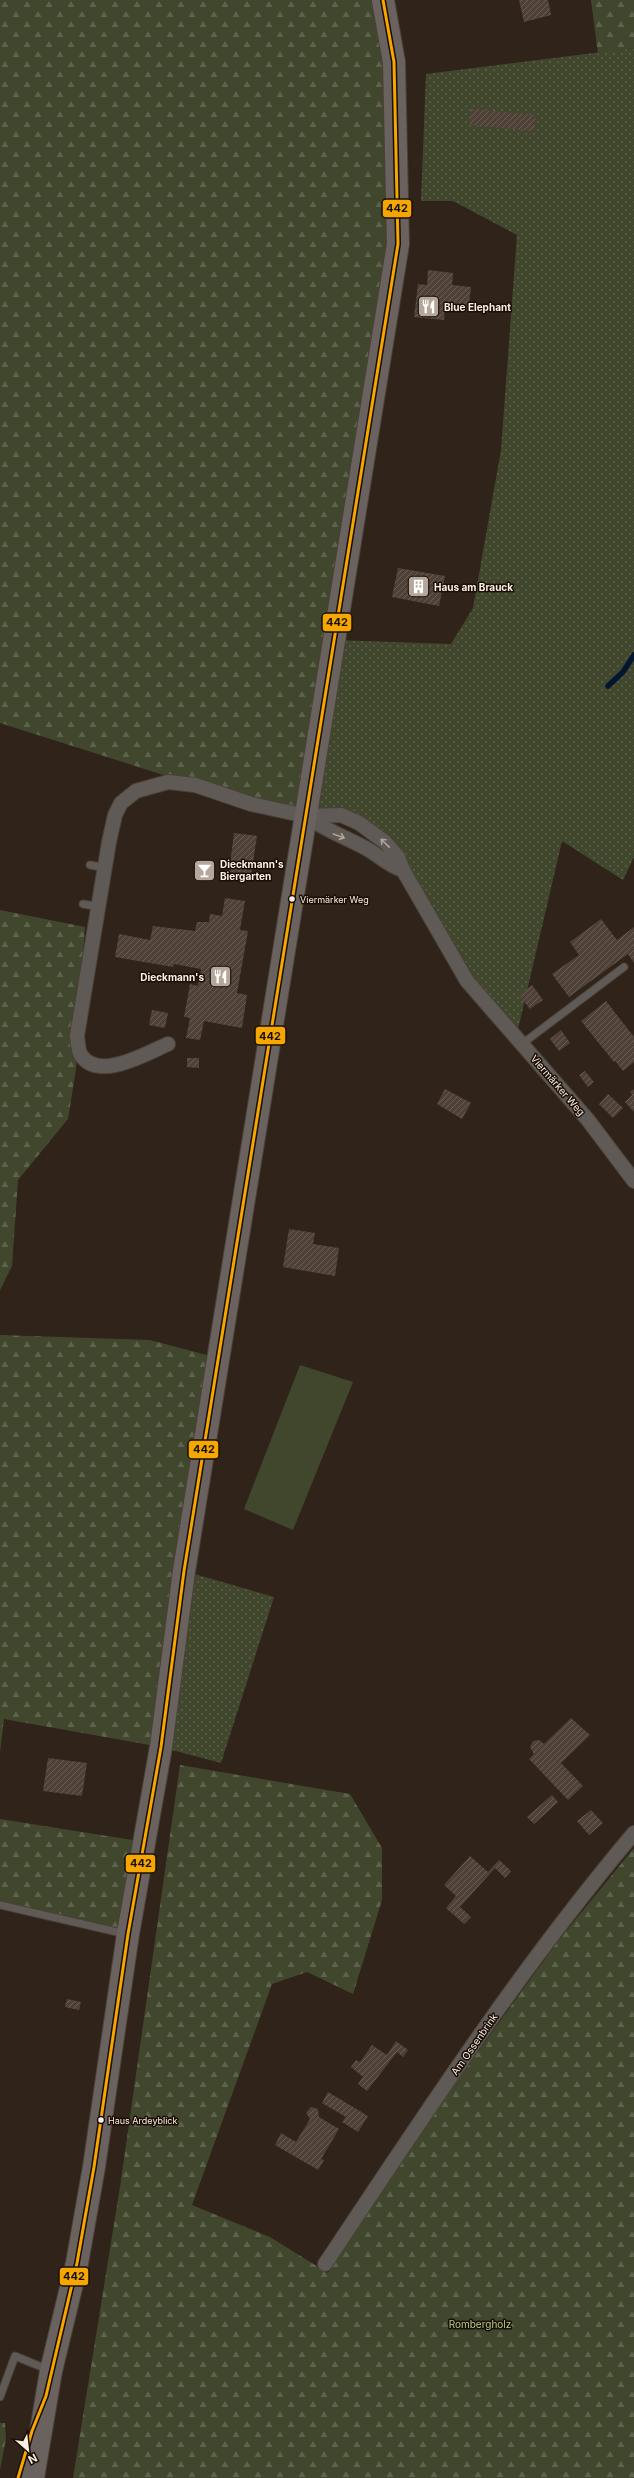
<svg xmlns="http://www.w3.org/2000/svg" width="634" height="2478" viewBox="0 0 634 2478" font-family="Inter,sans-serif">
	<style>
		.grass { fill: url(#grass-dots) }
		.forest { fill: url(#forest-firs) }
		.pitch { fill: #40472d }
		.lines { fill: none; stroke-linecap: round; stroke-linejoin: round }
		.stream { stroke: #041532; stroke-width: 5.5 }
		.building { fill: url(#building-hatch) }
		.service-casing { stroke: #4b4038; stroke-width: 9 }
		.minor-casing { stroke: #4b4038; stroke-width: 16 }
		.primary-casing { stroke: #4b4038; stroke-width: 24 }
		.service { stroke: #5f5a55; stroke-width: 7 }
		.minor { stroke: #5f5a55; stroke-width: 14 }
		.primary { stroke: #6a625e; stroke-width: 22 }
		.bus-1-casing { stroke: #190f07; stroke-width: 6 }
		.bus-1 { stroke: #f7a600; stroke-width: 3 }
		.oneway { stroke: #aea49c }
		.bus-dot { fill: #fdede2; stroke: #190f07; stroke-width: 1.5 }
		.labels { text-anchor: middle; stroke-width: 3; stroke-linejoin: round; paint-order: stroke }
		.bus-label { font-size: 9px; fill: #fdede2; stroke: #190f07; text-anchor: start }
		.poi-label { font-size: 10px; font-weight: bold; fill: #fdede2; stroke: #190f07; text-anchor: start }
		.street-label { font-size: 10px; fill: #fdede2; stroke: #190f07 }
		.park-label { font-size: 10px; fill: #b2ce83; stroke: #190f07 }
		.line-badge { stroke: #190f07; stroke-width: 1.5 }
		.pale-badge-label { font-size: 11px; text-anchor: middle; font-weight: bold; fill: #111 }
	</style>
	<defs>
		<pattern id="grass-dots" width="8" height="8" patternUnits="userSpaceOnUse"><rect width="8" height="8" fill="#40472d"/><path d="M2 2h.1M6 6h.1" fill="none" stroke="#5c624b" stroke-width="1.8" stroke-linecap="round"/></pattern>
		<pattern id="forest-firs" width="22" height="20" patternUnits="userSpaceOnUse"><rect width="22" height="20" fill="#40472d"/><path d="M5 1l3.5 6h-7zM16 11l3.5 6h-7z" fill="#5c624b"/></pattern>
		<pattern id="building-hatch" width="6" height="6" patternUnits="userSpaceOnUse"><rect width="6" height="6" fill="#4f4137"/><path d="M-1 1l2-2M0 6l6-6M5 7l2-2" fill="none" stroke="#695d54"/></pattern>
	</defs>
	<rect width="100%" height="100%" fill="#30241a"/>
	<g class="grass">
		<path d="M634,48V857L623,880L562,841L516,1038L467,981L403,870L359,823L306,816L334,640L451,644L473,608L501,450L517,235L453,201H421L426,74Z"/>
		<path d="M184,1571L274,1597L221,1763L161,1747Z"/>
	</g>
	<g class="forest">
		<path d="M0,0H383L398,244L306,816L195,785L0,723Z"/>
		<path d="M591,0H634V48L598,54Z"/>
		<path d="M0,910L85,927L76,1069L68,1119L18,1180L12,1266L0,1290Z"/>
		<path d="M0,1335L150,1340L218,1358L161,1747L4,1719L0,1753Z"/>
		<path d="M180,1765L350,1794L382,1848V1900L353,1994L307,1972L272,1984L192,2205L270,2237L328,2273L429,2119L558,1941L634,1848V2478H73L120,2187Z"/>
		<path d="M0,1819L145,1842L128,1934L0,1905Z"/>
		<path d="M0,2423H5L6,2439L0,2470Z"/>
	</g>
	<path class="pitch" d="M300,1365L353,1382L293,1530L244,1509Z"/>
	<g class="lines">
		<path class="stream" d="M608,686L623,672L634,655"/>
	</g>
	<g class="building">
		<path d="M519,0H548L551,15L524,22Z"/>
		<path d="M471,109L536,115L534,131L470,125Z"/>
		<path d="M428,270L453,273L452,285L471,287L468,311L445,308L444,320L414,317L418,284L427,285Z"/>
		<path d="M398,568L445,576L439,606L392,597Z"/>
		<path d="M234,833L257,836L251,875L229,872Z"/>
		<path d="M225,898L245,901L240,930L248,931L237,993L247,995L242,1028L204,1021L200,1040L186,1038L190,1018L184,1017L190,984L198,986L201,969L174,964L173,967L115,957L119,934L150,940L153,926L195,931L197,922H209L210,914L222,916Z"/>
		<path d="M601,919L617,940L634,927V963L628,954L569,997L552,974L579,955L570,942Z"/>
		<path d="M532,985L543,1000L530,1009L519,995Z"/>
		<path d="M606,1001L634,1037V1062L623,1071L615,1061L614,1062L581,1021Z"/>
		<path d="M152,1010L168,1013L165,1028L149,1025Z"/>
		<path d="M561,1030L570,1043L559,1051L550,1039Z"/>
		<path d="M187,1058H199V1068L187,1067Z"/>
		<path d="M585,1071L594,1082L588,1087L579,1075Z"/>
		<path d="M445,1089L471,1103L462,1119L437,1104Z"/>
		<path d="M634,1089V1112L625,1102L632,1095L630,1092Z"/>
		<path d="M608,1094L623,1108L613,1118L599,1104Z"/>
		<path d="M289,1229L315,1233L313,1244L339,1248L335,1276L283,1267Z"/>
		<path d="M571,1718L590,1735L561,1763L583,1786L568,1800L529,1759L534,1754L530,1747L533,1741L539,1740L544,1744Z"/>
		<path d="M48,1758L87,1763L82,1796L43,1791Z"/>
		<path d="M552,1795L558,1802L534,1824L527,1817Z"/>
		<path d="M591,1810L603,1823L589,1835L577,1821Z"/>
		<path d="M470,1856L488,1872L499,1860L511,1871L505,1878L495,1868L460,1907L471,1917L464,1924L446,1908L456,1896L444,1885Z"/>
		<path d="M67,1999L81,2002L79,2010L65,2007Z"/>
		<path d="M396,2041L408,2050L403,2057L397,2052L367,2091L358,2084L363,2077L351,2067L356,2060L360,2062L372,2045L387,2055Z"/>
		<path d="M328,2092L368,2116L358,2132L342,2122L346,2117L322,2103Z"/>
		<path d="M311,2107L318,2109L319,2117L339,2129L321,2159L324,2160L318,2170L275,2145L281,2133L296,2142L310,2119L306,2113Z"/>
	</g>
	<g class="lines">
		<defs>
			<g id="service">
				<path d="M90,865L106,868"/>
				<path d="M83,904L100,907"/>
				<path d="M522,1044L624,967"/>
				<path d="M0,1905L126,1934"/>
				<path d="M0,2397L15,2356L49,2370"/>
			</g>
			<g id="minor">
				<path d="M306,816C326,831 348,838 369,850C381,857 389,866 403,870"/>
				<path d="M168,1044C147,1053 98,1082 81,1055C78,1051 78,1042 77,1036L109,842L115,815L121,803L136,791L168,782L195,785L251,804L306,816L341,815L359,823L385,842L398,857L403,870L467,981L588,1120L634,1181"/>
				<path d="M325,2264C423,2117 520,1968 634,1833"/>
			</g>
			<path id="primary" d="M33,2478L51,2371L77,2263L94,2167L128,1934L161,1747L184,1571L398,244L394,62L383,0"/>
		</defs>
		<use href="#service" class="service-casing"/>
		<use href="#minor" class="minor-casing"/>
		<use href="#primary" class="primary-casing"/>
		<use href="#service" class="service"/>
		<use href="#minor" class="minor"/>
		<use href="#primary" class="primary"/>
		<defs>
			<path id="bus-1" d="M18,2478L32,2431L46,2396L77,2263L94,2167L128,1934L161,1747L184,1571L398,244L394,62L383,0"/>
		</defs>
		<use href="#bus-1" class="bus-1-casing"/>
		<use href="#bus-1" class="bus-1"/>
	</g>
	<defs><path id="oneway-shaft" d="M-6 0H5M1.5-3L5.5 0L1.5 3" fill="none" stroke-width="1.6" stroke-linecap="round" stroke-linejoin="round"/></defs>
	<g class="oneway">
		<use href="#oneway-shaft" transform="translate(339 836) rotate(20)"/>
		<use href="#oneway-shaft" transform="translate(385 843) rotate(-136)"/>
	</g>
	<defs>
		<symbol id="restaurant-square" viewBox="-11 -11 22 22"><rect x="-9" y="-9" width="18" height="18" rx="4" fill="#b5a79c" stroke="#190f07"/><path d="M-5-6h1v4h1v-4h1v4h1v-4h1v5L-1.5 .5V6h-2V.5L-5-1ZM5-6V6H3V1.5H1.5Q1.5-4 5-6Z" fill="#fff"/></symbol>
		<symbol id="building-square" viewBox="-11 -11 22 22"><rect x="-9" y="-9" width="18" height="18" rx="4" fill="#b5a79c" stroke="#190f07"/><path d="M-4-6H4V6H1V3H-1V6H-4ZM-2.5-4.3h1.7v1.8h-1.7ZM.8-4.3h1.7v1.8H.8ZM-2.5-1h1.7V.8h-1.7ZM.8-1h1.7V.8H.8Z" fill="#fff"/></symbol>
		<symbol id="bar-square" viewBox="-11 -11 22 22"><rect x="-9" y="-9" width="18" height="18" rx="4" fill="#b5a79c" stroke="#190f07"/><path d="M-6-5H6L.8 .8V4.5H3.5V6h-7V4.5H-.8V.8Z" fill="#fff"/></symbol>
	</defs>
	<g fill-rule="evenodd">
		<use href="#restaurant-square" x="416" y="294" width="25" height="25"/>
		<use href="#building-square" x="406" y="574" width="25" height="25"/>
		<use href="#bar-square" x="192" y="858" width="25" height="25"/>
		<use href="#restaurant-square" x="208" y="964" width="25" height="25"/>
	</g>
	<g class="bus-dot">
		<circle cx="292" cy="899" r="3.5"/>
		<circle cx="101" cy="2120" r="3.5"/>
	</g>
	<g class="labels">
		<g class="bus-label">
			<text x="300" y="903">Viermärker Weg</text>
			<text x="108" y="2124">Haus Ardeyblick</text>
		</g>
		<g class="poi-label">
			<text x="444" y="311">Blue Elephant</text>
			<text x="434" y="591">Haus am Brauck</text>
			<text x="220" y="868">Dieckmann's<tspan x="220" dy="12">Biergarten</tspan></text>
			<text x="204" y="981" text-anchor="end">Dieckmann's</text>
		</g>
		<g class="street-label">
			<text transform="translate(558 1085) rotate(49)" y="4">Viermärker Weg</text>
			<text transform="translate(474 2044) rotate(-55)" y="4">Am Ossenbrink</text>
		</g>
		<g class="park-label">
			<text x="480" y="2328">Rombergholz</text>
		</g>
	</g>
	<g class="line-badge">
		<rect x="382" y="199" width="30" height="19" rx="4" fill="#f7a600"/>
		<rect x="322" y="613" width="30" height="19" rx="4" fill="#f7a600"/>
		<rect x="255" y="1026" width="31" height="19" rx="4" fill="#f7a600"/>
		<rect x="188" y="1440" width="31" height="19" rx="4" fill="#f7a600"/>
		<rect x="125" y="1854" width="31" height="19" rx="4" fill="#f7a600"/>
		<rect x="59" y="2267" width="30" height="19" rx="4" fill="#f7a600"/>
	</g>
	<g class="pale-badge-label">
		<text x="397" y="212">442</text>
		<text x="337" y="626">442</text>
		<text x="270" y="1040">442</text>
		<text x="204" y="1453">442</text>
		<text x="141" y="1867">442</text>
		<text x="74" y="2280">442</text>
	</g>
	<g transform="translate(28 2450) rotate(152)" stroke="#190f07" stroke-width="3" paint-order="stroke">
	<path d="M0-3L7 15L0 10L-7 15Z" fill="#fdede2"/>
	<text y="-6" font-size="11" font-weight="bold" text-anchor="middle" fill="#fdede2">N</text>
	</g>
</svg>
